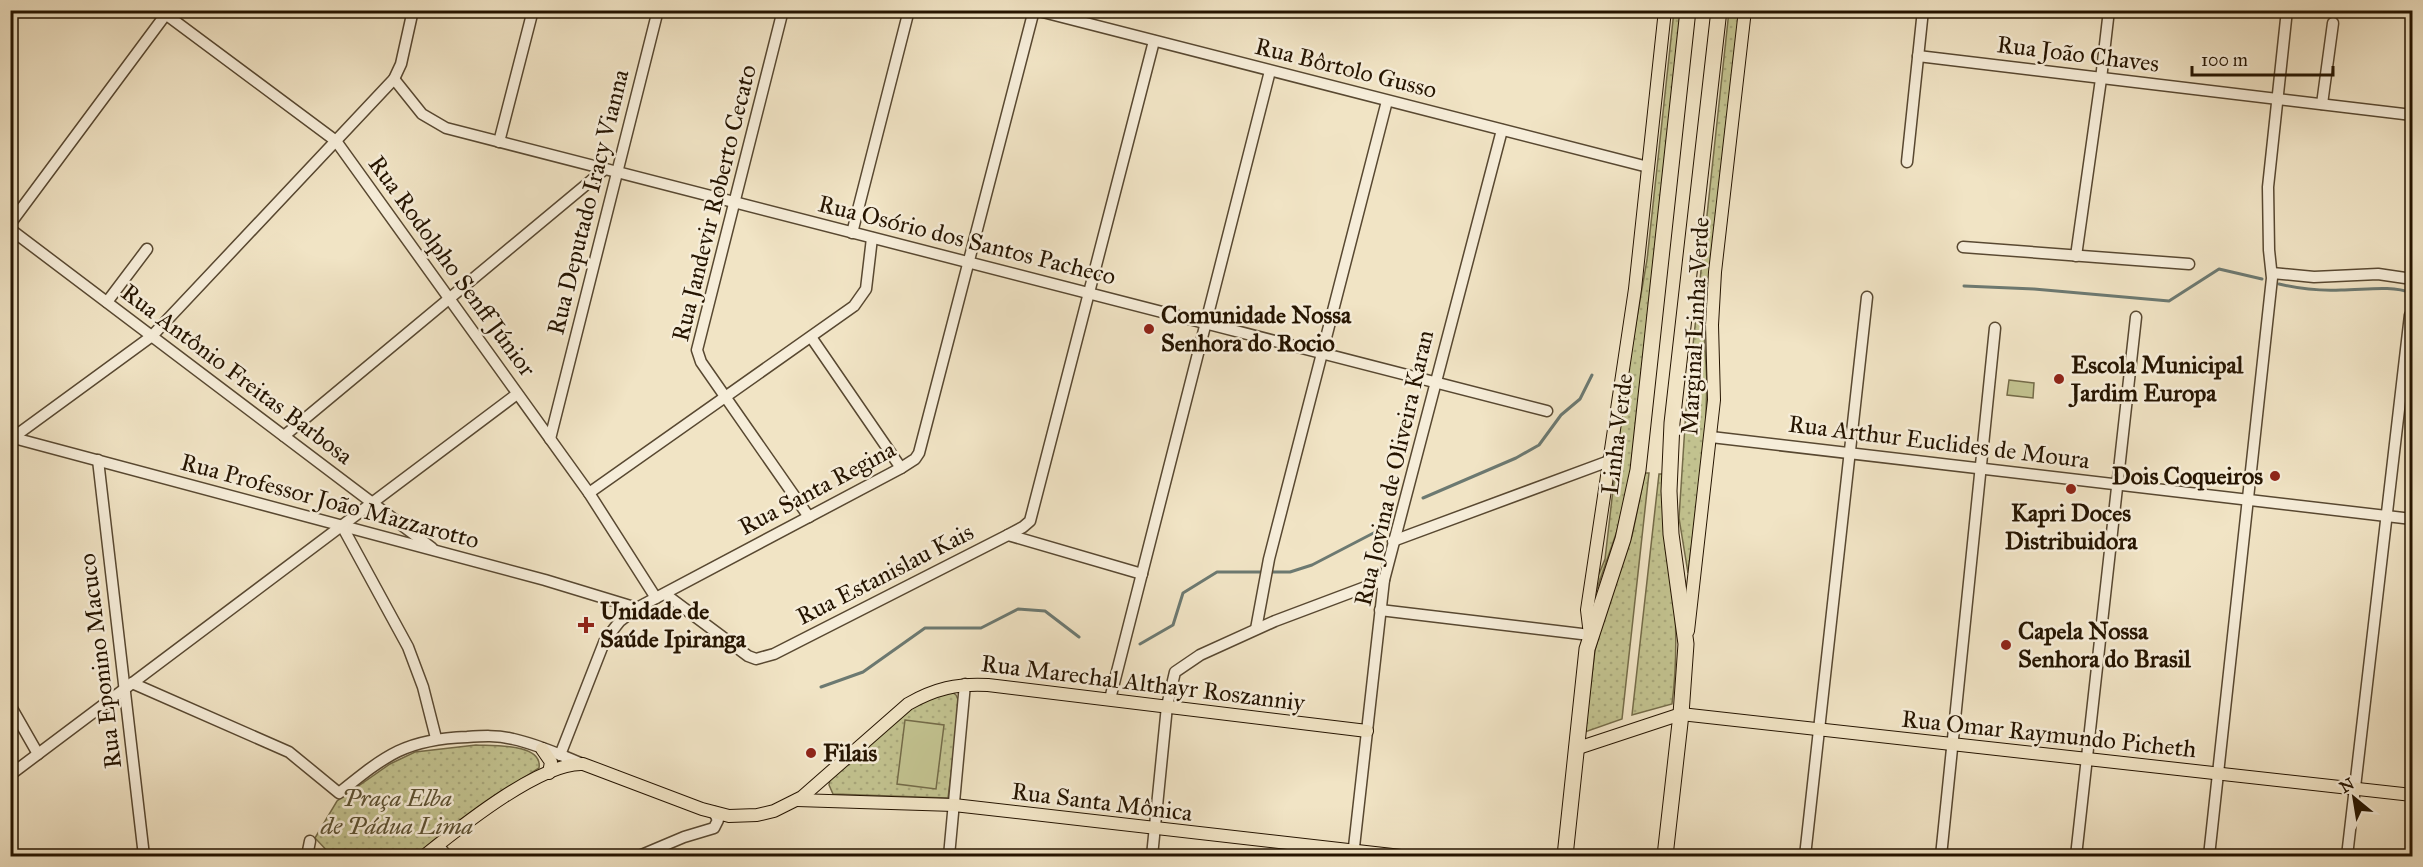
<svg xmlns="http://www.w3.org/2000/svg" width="2423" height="867" viewBox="0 0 2423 867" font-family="'IM FELL Great Primer',serif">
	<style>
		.grass { fill: url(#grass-dots); stroke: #746b48; stroke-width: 1.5 }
		.pitch { fill: #c2c28f; stroke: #746b48; stroke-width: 1.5 }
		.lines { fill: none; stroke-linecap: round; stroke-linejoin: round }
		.stream { stroke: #6c7971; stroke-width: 3 }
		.minor-casing { stroke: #584831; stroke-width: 13 }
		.major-casing { stroke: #251400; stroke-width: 14 }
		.highway-casing { stroke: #251400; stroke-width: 17 }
		.minor { stroke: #f6edd9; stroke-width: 10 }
		.major { stroke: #f1e4c5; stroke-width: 12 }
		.highway { stroke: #f1e4c5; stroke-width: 15 }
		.poi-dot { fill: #8f2418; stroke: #f6edd9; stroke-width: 2 }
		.labels { text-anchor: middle; stroke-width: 5; stroke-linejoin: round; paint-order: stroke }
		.street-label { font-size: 24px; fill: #251400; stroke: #f6edd9 }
		.poi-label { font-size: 24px; font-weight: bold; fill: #251400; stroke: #f6edd9; text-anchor: start }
		.park-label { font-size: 24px; font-style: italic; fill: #5c5132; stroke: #f6edd9 }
	</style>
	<defs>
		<pattern id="grass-dots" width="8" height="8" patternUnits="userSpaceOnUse" patternTransform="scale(1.5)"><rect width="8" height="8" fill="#c2c28f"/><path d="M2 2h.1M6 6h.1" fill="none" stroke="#a7a67a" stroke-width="1.8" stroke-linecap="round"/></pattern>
	</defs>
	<rect width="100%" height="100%" fill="#f1e4c5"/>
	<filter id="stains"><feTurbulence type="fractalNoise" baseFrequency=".00333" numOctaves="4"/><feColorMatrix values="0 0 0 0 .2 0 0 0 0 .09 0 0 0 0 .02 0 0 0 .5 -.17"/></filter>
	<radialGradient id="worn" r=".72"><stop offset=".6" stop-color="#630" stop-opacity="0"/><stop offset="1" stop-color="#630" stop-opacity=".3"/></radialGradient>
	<g class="grass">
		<path d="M1674,11H1682L1632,468L1617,531L1593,600L1594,573L1599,574L1605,559L1625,386L1647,260Z"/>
		<path d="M1729,11H1740L1704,332L1707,382L1705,442L1688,573L1679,518L1686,410Z"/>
		<path d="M1645,473H1649L1622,719L1585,732L1595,650L1612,589L1632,536Z"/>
		<path d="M1659,474H1663C1670,551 1682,628 1672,704L1632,715Z"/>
		<path d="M952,692L956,695L960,704L948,798L833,794L829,785L830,779L886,728L919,702Z"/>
		<path d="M476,745C493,746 543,743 539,768L478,807L414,856H332L315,838L337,801L390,764L415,752Z"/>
	</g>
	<g class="pitch">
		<path d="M2009,380L2034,383L2033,398L2007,395Z"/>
		<path d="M905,720L944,725L936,789L897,784Z"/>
	</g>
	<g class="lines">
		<g class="stream">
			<path d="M2279,284C2300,289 2320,291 2341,290C2365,290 2390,285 2412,293"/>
			<path d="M1964,286L2034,289L2169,301L2219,269L2262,279"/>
			<path d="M1423,498L1516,458L1539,445L1561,415L1580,399L1592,375"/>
			<path d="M1140,644L1173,625L1183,593L1217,572H1290L1312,565L1387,526"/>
			<path d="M821,687L863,672L925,628H981L1018,609L1045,611L1079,637"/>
		</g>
		<defs>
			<g id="minor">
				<path d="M160,10L336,141L589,493L656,598"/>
				<path d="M783,10L697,350L701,362L809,517"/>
				<path d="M1035,10L1648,167"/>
				<path d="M1918,56L2412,115"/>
				<path d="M394,79L422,114L446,128L1547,411"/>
				<path d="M2322,104L2333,23"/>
				<path d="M499,142L533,10"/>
				<path d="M1907,162L1923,10"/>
				<path d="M10,224L169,10"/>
				<path d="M10,229L432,548"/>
				<path d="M852,233L909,10"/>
				<path d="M1963,247L2189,264"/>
				<path d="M2076,256L2101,79L2109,10"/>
				<path d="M2272,273L2314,277L2378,274L2412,279"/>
				<path d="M107,302L147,249"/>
				<path d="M811,337L901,468"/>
				<path d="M284,436L605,169"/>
				<path d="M10,437L545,580L637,608"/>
				<path d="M1711,437L2412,519"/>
				<path d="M11,439L152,336L394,79L401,64L413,10"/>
				<path d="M550,439L658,10"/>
				<path d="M98,460L144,856"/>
				<path d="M589,493L854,306L866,289L872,238"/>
				<path d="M342,526L408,647L423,687L436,738"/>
				<path d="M1008,535L1023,527L1030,521L1154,41"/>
				<path d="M1393,541L1609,461"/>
				<path d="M665,594L748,656L756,659L774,654L1008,535L1142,574"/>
				<path d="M1380,610L1590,635"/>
				<path d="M1256,629L1269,559L1387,101"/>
				<path d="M132,683L289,752L339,793C385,756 405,739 467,737C482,736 498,735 513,739C537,744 560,755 583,764"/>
				<path d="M1110,699L1270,71"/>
				<path d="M10,705L38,754"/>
				<path d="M560,755L605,640L620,621L637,608L901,468L915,459L919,453L1034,10"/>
				<path d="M10,775L517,394"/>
				<path d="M438,845L447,856"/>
				<path d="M307,856L310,841"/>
				<path d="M639,856L684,837L714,828L718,820L714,812"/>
				<path d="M949,856L965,684"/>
				<path d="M1152,856L1167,706L1175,672L1200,655L1275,621L1384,580"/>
				<path d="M1353,856L1384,580L1502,130"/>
				<path d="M1805,856L1867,297"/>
				<path d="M1941,856L1995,328"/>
				<path d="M2076,856L2136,317"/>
				<path d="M2209,856L2272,278L2269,250L2268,187L2287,10"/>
				<path d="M2347,856L2410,315"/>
			</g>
			<g id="major">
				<path d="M1688,631L1714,400L1712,325L1715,272L1745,10"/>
				<path d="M1590,635L1587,610L1635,289L1665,10"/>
				<path d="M542,749L551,762L549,773"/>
				<path d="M1575,749L1681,714L2412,795"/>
				<path d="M797,800L954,805L1401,856"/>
				<path d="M424,856C458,829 540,762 583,764L702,809L729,816L757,815L774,811L802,797L908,704C934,689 958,683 988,685L1367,731"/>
			</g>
			<g id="highway">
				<path d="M1565,856L1587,649L1623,539L1638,470L1688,10"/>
				<path d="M1665,856L1681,714L1686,644L1671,534L1669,491L1672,423L1719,10"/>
			</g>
		</defs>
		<use href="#minor" class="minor-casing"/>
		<use href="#major" class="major-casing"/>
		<use href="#highway" class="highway-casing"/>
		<use href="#minor" class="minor"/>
		<use href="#major" class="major"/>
		<use href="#highway" class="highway"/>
	</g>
	<g class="poi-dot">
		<circle cx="1149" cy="329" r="6"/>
		<circle cx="2059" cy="379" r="6"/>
		<circle cx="2275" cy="476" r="6"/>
		<circle cx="2071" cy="489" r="6"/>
		<path d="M583 616h6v6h6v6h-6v6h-6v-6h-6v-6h6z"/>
		<circle cx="2006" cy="645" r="6"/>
		<circle cx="811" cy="753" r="6"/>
	</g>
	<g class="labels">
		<g class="street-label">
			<text transform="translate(2078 54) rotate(7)" y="8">Rua João Chaves</text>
			<text transform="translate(1346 68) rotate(14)" y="8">Rua Bôrtolo Gusso</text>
			<text transform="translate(588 202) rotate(-76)" y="8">Rua Deputado Iracy Vianna</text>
			<text transform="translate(714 203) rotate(-76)" y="8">Rua Jandevir Roberto Cecato</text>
			<text transform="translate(967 240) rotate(14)" y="8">Rua Osório dos Santos Pacheco</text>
			<text transform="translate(452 266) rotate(54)" y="8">Rua Rodolpho Senff Júnior</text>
			<text transform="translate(1695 326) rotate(-87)" y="8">Marginal Linha Verde</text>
			<text transform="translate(237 374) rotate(37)" y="8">Rua Antônio Freitas Barbosa</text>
			<text transform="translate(1617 434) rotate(-83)" y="8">Linha Verde</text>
			<text transform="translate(1939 442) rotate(7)" y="8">Rua Arthur Euclides de Moura</text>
			<text transform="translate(1394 468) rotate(-77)" y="8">Rua Jovina de Oliveira Karan</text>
			<text transform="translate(817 488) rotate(-28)" y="8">Rua Santa Regina</text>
			<text transform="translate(330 501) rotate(15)" y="8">Rua Professor João Mazzarotto</text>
			<text transform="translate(885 574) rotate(-27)" y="8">Rua Estanislau Kais</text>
			<text transform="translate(100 661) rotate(-97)" y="8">Rua Eponino Macuco</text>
			<text transform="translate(1143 683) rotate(7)" y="8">Rua Marechal Althayr Roszanniy</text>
			<text transform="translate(2049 734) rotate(6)" y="8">Rua Omar Raymundo Picheth</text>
			<text transform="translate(1102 802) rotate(7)" y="8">Rua Santa Mônica</text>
		</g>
		<g class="poi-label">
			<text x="1161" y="323">Comunidade Nossa<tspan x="1161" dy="28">Senhora do Rocio</tspan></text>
			<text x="2071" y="373">Escola Municipal<tspan x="2071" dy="28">Jardim Europa</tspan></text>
			<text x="2263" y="484" text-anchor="end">Dois Coqueiros</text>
			<text x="2071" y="521" text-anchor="middle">Kapri Doces<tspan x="2071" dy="28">Distribuidora</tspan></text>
			<text x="600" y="619">Unidade de<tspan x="600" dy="28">Saúde Ipiranga</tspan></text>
			<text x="2018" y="639">Capela Nossa<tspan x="2018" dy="28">Senhora do Brasil</tspan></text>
			<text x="823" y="761">Filais</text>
		</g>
		<g class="park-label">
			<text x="397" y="806">Praça Elba<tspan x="397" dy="28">de Pádua Lima</tspan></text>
		</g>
	</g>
	<rect width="2423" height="867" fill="none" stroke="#f1e4c5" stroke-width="36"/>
	<rect x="12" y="12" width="2399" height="843" fill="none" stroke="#251400" stroke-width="3"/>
	<rect x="18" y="18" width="2387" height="831" fill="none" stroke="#251400" stroke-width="1.5"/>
	<g transform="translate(2354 798) rotate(330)" stroke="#f6edd9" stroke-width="4.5" paint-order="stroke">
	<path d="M0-4.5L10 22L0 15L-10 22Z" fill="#251400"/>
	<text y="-9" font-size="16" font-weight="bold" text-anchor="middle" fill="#251400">N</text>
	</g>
	<path d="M2192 66v9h141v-9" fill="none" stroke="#251400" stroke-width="3"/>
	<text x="2201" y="66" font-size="18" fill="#251400" stroke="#f6edd9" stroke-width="4.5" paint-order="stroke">100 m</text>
	<rect width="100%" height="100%" filter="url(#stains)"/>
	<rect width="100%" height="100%" fill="url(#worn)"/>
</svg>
